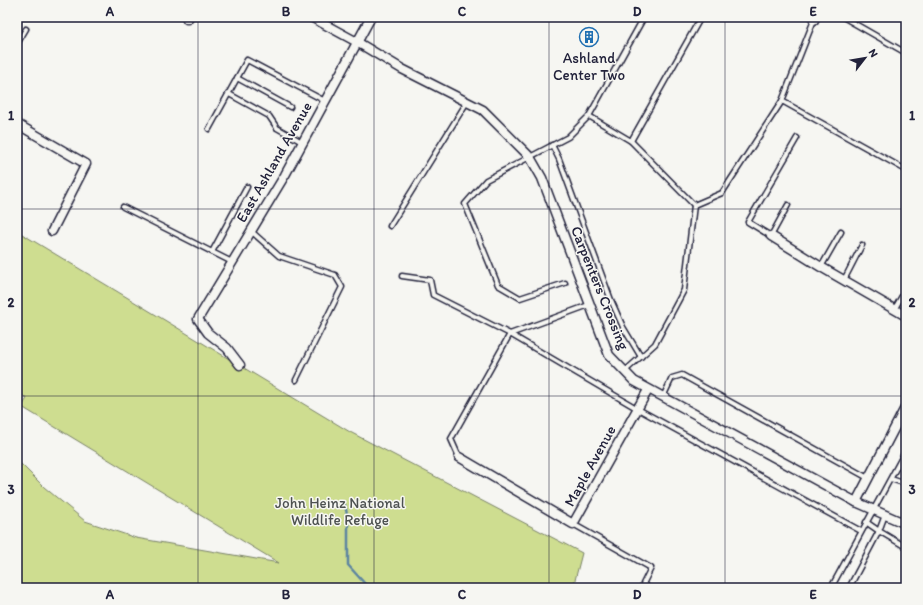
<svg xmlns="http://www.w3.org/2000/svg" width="923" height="605" viewBox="0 0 923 605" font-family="Itim,sans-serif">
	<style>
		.green { fill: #cedd90; stroke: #788066 }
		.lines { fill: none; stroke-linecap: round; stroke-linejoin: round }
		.stream { stroke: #5d85a1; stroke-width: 2.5 }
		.lane-casing { stroke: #22223b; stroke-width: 7 }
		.street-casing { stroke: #22223b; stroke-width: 11 }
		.lane { stroke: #f6f6f2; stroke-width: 4 }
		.street { stroke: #f6f6f2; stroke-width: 8 }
		.grid { fill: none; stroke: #22223b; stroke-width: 1; stroke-opacity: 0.55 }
		.labels { text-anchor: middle; stroke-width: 3; stroke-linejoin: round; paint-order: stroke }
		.poi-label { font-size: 15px; fill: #22223b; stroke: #f6f6f2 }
		.street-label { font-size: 15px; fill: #22223b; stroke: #f6f6f2 }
		.park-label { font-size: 15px; fill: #4d5150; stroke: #f6f6f2 }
		.neatline { fill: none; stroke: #22223b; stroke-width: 1.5 }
		.grid-label { font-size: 13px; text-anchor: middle; font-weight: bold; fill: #22223b }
	</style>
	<rect width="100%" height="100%" fill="#f6f6f2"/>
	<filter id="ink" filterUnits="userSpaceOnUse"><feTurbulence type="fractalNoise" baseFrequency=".025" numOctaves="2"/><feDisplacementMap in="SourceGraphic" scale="8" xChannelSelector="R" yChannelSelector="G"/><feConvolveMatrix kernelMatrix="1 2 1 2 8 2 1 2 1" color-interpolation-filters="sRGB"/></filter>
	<g filter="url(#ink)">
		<path class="green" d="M17,231L350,432L582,553L573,588H17V460L44,487L85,521L136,538L279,563L22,407L27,398L17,392Z"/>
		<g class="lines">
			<path class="stream" d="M345,505L348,519V565L366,585L367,588"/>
			<defs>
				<g id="lane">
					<path d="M843,17L906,53"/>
					<path d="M17,44L26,29"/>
					<path d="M237,78L290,107"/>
					<path d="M229,94L269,116L277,128L302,142"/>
					<path d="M782,101L906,170"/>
					<path d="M589,116L644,17"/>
					<path d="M209,129L247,60L325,101"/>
					<path d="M631,141L701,17"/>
					<path d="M552,145L559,159L611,300L623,327L641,357"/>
					<path d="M788,205L771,236L748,222L797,138"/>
					<path d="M123,207L232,262"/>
					<path d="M390,226L467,102"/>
					<path d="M251,231L279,256L335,275L342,287L296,380"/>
					<path d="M212,252L247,187"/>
					<path d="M821,267L841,232"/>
					<path d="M402,276L430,280L433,295L510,334L589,305"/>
					<path d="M844,280L862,245"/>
					<path d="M565,283L520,298L498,285L465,204L486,180L568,137L589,116L631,141L694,205"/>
					<path d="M894,310L906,289"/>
					<path d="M625,371L655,344L684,290L694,205L722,193L782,101L814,20"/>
					<path d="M663,397L672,378L682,375L868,478"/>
					<path d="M459,457L451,439L510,334L638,409L861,531"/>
					<path d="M891,479L906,484"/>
					<path d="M866,522L879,531L906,547"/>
					<path d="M573,524L651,568L643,584L649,588"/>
					<path d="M831,588L906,450"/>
					<path d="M849,588L879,531L885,515"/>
				</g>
				<g id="street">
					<path d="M311,17L357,42L402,69L483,110L530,157L542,178L609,355L634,381L856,502L906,524"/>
					<path d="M187,19L189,17"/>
					<path d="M814,20L815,17"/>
					<path d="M17,124L86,164L52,231"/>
					<path d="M771,236L821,267L906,316"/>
					<path d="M240,365L227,348L208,333L198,319L285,175L371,17"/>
					<path d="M459,457L573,524L648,390"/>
					<path d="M856,502L906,406"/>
				</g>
			</defs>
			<use href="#lane" class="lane-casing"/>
			<use href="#street" class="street-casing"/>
			<use href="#lane" class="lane"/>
			<use href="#street" class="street"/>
		</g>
	</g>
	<path class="grid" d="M198,17V588M374,17V588M549,17V588M725,17V588M17,209H906M17,396H906"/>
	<defs>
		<symbol id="building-ring" viewBox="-11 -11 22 22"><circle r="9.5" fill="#f6f6f2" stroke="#1f6fb2" stroke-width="1.5"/><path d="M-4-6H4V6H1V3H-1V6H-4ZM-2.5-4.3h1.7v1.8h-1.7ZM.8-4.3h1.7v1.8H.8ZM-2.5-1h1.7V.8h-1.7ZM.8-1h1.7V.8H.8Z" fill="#1f6fb2"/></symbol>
	</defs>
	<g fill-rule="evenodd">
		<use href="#building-ring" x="578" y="26" width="22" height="22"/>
	</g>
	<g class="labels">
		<g class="poi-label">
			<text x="589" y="63">Ashland<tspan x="589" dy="17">Center Two</tspan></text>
		</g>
		<g class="street-label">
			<text transform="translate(274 162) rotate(-60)" y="5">East Ashland Avenue</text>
			<text transform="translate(600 288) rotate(68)" y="5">Carpenters Crossing</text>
			<text transform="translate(590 466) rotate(-61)" y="5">Maple Avenue</text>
		</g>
		<g class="park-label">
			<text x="340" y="508">John Heinz National<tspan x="340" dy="17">Wildlife Refuge</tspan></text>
		</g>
	</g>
	<rect width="923" height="605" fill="none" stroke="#f6f6f2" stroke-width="44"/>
	<g transform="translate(865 58) rotate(59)" stroke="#f6f6f2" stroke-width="3" paint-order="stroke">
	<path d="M0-3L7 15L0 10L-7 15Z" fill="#22223b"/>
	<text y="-6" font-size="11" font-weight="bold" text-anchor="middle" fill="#22223b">N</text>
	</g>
	<rect x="22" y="22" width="879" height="561" class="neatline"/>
	<g class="grid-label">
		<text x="110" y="16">A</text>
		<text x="286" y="16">B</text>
		<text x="462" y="16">C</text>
		<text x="637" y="16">D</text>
		<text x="813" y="16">E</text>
		<text x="11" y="120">1</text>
		<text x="912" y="120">1</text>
		<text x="11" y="307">2</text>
		<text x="912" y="307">2</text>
		<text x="11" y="494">3</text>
		<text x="912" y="494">3</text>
		<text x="110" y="599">A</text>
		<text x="286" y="599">B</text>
		<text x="462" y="599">C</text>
		<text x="637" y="599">D</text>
		<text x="813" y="599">E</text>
	</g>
</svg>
